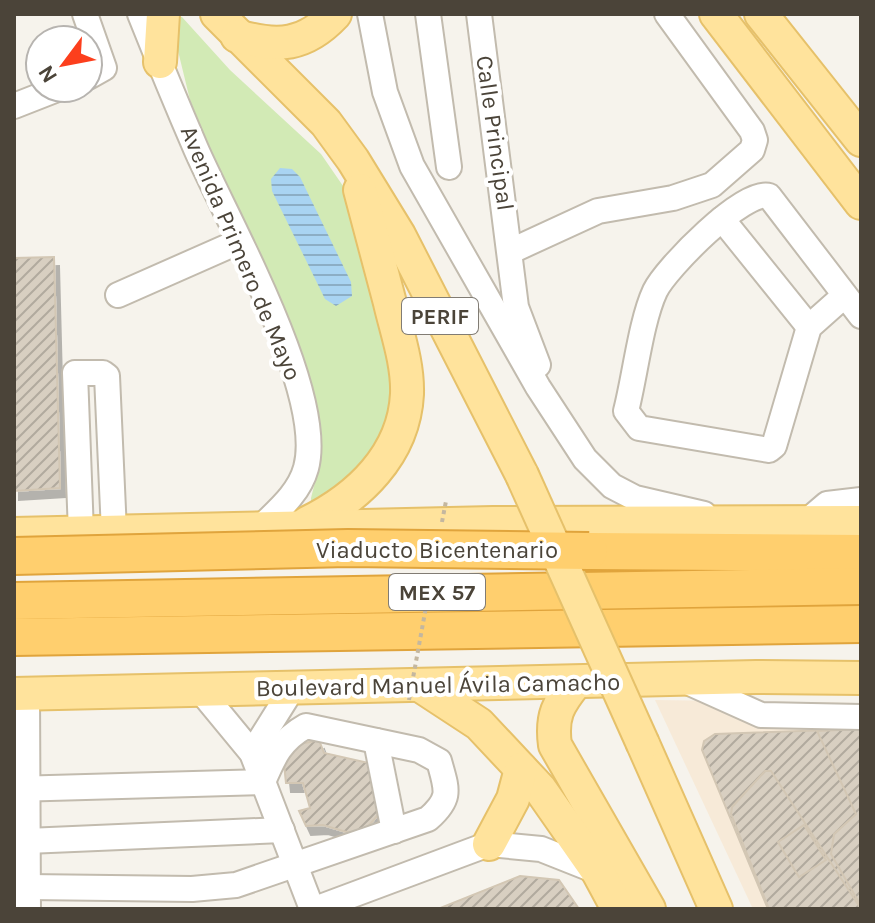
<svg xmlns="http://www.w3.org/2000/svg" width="875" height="923" viewBox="0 0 875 923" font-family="Karla,sans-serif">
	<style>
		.commercial { fill: #f7ead8 }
		.green { fill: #d2eab5 }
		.water { fill: url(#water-rules) }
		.building { fill: url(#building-hatch); stroke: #d3c7b4; stroke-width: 2; filter: url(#shadow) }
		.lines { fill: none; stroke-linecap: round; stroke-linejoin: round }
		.minor-casing { stroke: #c2bbae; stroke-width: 28 }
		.major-casing { stroke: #e6c16a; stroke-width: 36 }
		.highway-casing { stroke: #e0a43c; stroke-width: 40 }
		.minor { stroke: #fff; stroke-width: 24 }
		.major { stroke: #ffe39c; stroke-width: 32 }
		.highway { stroke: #ffcf6e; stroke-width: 36 }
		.major-bridge-casing { stroke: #e6c16a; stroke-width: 36; stroke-linecap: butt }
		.highway-bridge-casing { stroke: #e0a43c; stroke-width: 40; stroke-linecap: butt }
		.path-bridge { stroke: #c4b79f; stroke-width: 4; stroke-dasharray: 4 4; stroke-linecap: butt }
		.major-bridge { stroke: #ffe39c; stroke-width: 32 }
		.highway-bridge { stroke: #ffcf6e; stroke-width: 36 }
		.labels { text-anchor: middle; stroke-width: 8; stroke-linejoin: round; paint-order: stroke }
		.shield { fill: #fff; stroke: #817c74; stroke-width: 2 }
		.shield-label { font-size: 22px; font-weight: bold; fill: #4b4439 }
		.street-label { font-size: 24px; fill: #4b4439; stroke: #fff }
	</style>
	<defs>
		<pattern id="water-rules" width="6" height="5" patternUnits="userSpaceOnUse" patternTransform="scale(2)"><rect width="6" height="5" fill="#a9d4f2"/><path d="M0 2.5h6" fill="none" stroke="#8caec5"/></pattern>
		<pattern id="building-hatch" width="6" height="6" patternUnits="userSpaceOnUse" patternTransform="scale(2)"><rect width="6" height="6" fill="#d8cfc1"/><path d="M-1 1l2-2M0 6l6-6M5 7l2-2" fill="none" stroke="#b1aa9e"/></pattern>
		<filter id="shadow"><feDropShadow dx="5" dy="9" stdDeviation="0" flood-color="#0004"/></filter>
	</defs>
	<rect width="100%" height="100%" fill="#f6f3ec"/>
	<path class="commercial" d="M655,700L861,703V909H753Z"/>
	<path class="green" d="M169,14L182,17L230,70L321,154L352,199L395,365L389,428L356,479L311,516V498L322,454L315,401L255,244L228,194L190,100Z"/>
	<path class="water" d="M280,168L292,169L300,177L351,282L352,296L336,306L325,299L272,191L271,179Z"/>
	<g class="building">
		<path d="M54,257L60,488L14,491V258Z"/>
		<path d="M861,729V909H768L702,750L704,741L715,734Z"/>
		<path d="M861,729V906L831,854L834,834L856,814L817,731Z"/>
		<path d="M319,740L324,753L369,763L384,808L360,836L323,825L306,826L299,811L310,808L303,783H286L284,764L300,744Z"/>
		<path d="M765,771H771L861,909H769L731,814L732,807Z"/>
		<path d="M14,803H16L17,909H14Z"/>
		<path d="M804,825L826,860L799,877L778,842Z"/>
		<path d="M520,876L559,880L579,909H438Z"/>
	</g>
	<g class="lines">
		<defs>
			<g id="minor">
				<path d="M85,14L104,68L88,77"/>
				<path d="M140,14C158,59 177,105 196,149C228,222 326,394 306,468C299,494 276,512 258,530"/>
				<path d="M370,14L385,92L412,166L538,387L585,459L612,486L635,498L704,514"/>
				<path d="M428,14L449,167"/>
				<path d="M479,14L516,307L538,365"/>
				<path d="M14,106L60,88"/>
				<path d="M722,219L809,327"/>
				<path d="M511,251L598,211L673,198L712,185L752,150L755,140L752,131L667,14"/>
				<path d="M118,295L238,242"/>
				<path d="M845,295L809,327L774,446L769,450L639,428L626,411C635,376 641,321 655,291C666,268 745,188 769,196L861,316"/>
				<path d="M806,522L827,504L861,500"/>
				<path d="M81,533L75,373H103L107,376L114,532"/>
				<path d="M683,680L761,715L861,717"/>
				<path d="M200,690L252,753L312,909"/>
				<path d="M27,694L28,909"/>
				<path d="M376,741L394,831"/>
				<path d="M252,753L292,689"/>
				<path d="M14,789L263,782C274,756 281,740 306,726L419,750L439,761C447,790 452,798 428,819L236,885L192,889L28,887"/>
				<path d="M27,841L282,830"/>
				<path d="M315,909L489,844L541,849L599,872"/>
			</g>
			<g id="major">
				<path d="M217,14L326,123L353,160L399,235L522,475"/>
				<path d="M716,14L861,203"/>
				<path d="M761,14L861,140"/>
				<path d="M237,36C278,48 305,46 335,14"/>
				<path d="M160,62L163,14"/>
				<path d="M307,523C358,498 404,455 407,394C408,363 397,333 390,303C380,266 370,228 360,190"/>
				<path d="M14,534L493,523L861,522"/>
				<path d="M576,682C558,704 551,716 555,745L649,909"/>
				<path d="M421,686L479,724L540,789L598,872L618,909"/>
				<path d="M14,694L756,677L861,678"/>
				<path d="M643,744L716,909"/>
				<path d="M489,844L513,799L521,769"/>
			</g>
			<g id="highway">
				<path d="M589,551L861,553"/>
				<path d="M14,601L861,586"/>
				<path d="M14,637L861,624"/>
			</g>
		</defs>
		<use href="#minor" class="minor-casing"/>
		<use href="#major" class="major-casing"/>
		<use href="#highway" class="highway-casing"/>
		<use href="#minor" class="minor"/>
		<use href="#major" class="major"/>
		<use href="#highway" class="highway"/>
		<defs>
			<path id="major-bridge" d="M522,475L643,744"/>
			<path id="highway-bridge" d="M14,556L348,548L589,551"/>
		</defs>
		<use href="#major-bridge" class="major-bridge-casing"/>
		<use href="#highway-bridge" class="highway-bridge-casing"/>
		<g class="path-bridge">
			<path d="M442,522L446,501"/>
			<path d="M409,700L432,574"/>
		</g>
		<use href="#major-bridge" class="major-bridge"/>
		<use href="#highway-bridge" class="highway-bridge"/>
	</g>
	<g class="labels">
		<g class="shield">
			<rect x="402" y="298" width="76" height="36" rx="6"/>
			<rect x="389" y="574" width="96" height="36" rx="6"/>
		</g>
		<g class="shield-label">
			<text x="440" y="324">PERIF</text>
			<text x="437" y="600">MEX 57</text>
		</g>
		<g class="street-label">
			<text transform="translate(495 133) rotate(82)" y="8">Calle Principal</text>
			<text transform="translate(241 253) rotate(67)" y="8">Avenida Primero de Mayo</text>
			<text x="437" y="558">Viaducto Bicentenario</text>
			<text transform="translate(438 685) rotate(-1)" y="8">Boulevard Manuel Ávila Camacho</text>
		</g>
	</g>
	<rect width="875" height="923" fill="none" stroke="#4b4439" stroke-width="32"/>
	<g transform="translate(64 64) rotate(238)"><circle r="38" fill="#ffffff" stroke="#b7b4b0" stroke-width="2"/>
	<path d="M0-6L14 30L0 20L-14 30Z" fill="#fc3f1d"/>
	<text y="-12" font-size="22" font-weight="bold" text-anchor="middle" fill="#4b4439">N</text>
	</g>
</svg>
